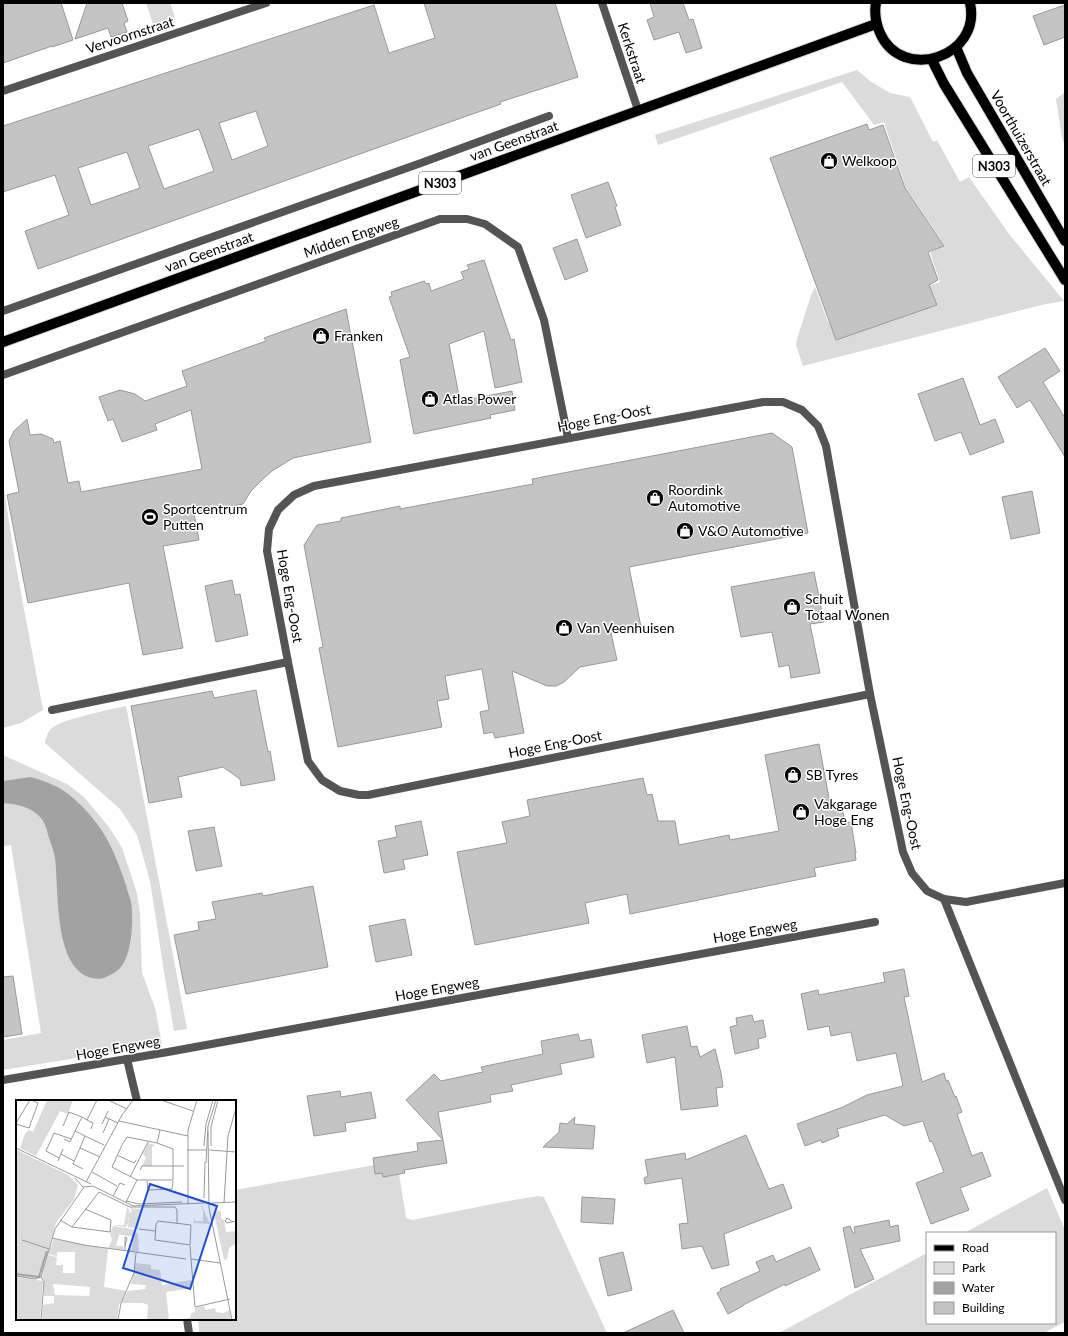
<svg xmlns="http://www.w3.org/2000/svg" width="1068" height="1336" viewBox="0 0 1068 1336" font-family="Lato,sans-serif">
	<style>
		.green { fill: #dbdbdb }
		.water { fill: #a2a2a2 }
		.building { fill: #c4c4c4; stroke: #989898; fill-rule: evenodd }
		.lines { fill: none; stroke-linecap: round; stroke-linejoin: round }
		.primary-casing { stroke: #dbdbdb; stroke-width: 12 }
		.minor { stroke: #545454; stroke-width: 8 }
		.primary { stroke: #000; stroke-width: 10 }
		.labels { text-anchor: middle; stroke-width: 3; stroke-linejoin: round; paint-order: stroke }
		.shield { fill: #fff; stroke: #4c4c4c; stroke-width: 1 }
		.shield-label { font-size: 13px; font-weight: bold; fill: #000 }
		.street-label { font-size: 14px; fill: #000; stroke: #fff }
		.poi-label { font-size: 14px; fill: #000; stroke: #fff; text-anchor: start }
		.inset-river { fill: none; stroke: #a2a2a2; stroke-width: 2 }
		.inset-road { fill: none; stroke: #999; stroke-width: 1 }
		.view { fill: #1d4ed8; fill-opacity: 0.15; stroke: #1d4ed8; stroke-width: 2 }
		.inset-edge { fill: none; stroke: #000; stroke-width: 2 }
	</style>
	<rect width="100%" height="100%" fill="#fff"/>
	<g class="green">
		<path d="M146,3H170L175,17L153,24Z"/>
		<path d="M857,70L870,81L890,93L910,97L933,142L937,140L960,182L969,177L1009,234L1064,301L1041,305L803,366L796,345L797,339L811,295L815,287L828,322L940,282L930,252L945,246L906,188L884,122L874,125L842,82L658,145L655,135Z"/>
		<path d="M1065,92V146L1062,138L1056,99Z"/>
		<path d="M3,483L16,566L43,710L21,723L3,728Z"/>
		<path d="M126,706L187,1029L174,1031L165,978L150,881L137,835L120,809L45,743C46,738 47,733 51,729C58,720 112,709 126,706Z"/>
		<path d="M3,755L67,784L84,797L109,827L122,848L137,893L140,914L142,973L155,1008L162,1044L3,1070V1040L41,1033L11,845L3,846Z"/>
		<path d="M397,1161L406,1218L412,1220L508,1201L538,1196L544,1197L607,1333H199L198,1319H235V1190Z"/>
		<path d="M1047,1188L1065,1230V1322L1044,1333H779L927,1253V1323H1055V1233H964Z"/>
	</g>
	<path class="water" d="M30,777C46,781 61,787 73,798C86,809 102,828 109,843C116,856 121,871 126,885C127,891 130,897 131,902C134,918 132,958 119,969C117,971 114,973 112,974C105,978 100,980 92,978C53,969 59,889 55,858C54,851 51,844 49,838C47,831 46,824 41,818C32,807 17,804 3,803V781Z"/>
	<g class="building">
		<path d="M3,3H61L73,40L52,47V46L3,63Z"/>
		<path d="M87,3H122L128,21L124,23L127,32L111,37L108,28L75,39Z"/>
		<path d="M424,3H555L578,77L500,102L501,104L430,129L38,269L25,231L69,215L55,175L3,192V126L374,5L389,53L435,38ZM256,111L268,146L232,160L219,123ZM199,129L214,171L164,189L148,146ZM127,152L140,188L91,205L78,168Z"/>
		<path d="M650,3H683L689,20L693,19L702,48L686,53L679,32L654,40L647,20L654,17Z"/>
		<path d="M1065,5V37L1044,45L1033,16Z"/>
		<path d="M867,124L869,130L883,125L905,188L944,246L928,252L938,280L929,285L937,305L836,340L770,158Z"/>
		<path d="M608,182L617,206L615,207L621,225L586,238L571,195Z"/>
		<path d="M577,239L588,271L565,280L553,248Z"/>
		<path d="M484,260L511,340L514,339L522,382L495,388L484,331L449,344L460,401L512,391L515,410L490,415L491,418L414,434L400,360L410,357L389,297L392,296L391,292L424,281L426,284L429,283L431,291L464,279L461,272L469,269L467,265Z"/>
		<path d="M346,309L371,442L293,458L272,471L264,478L251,491L243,504L194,513L199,540L163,546L183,648L143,655L129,583L28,603L7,495L19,492L9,441L14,431L27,419L30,435L41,434L53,439L54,443L60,441L68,483L79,481L81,492L202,469L191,410L155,424L157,430L122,442L113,419L108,421L99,397L120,390L135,394L145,401L187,386L182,371L266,341L264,338Z"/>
		<path d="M1045,348L1060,371L1043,382L1065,418V457L1030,400L1017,408L998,377Z"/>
		<path d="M963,378L980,425L995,419L1004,442L970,455L961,432L935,441L918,394Z"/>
		<path d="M772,433L792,447L808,533L629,567L641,627L611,633L617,660L580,667L564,682L556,686H547L512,671L524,733L495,738L493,732L484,734L480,712L489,710L482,669L445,676L449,699L437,701L442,727L338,747L319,648L323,647L304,545L317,525L341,521V518L400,506V509L533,484L532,479Z"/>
		<path d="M1032,491L1040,533L1011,539L1002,497Z"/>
		<path d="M814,572L824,622L810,624L820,673L791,678L789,665L779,667L772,632L741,637L731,587Z"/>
		<path d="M232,580L235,595L240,594L248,635L216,642L205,586Z"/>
		<path d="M256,690L268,752L270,751L275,780L241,786L240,779L223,767L178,777L182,797L149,803L131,706L212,691L214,698Z"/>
		<path d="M819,744L831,809L842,807L845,823L851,822L856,853H855L856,860L814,868L816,876L630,914L627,894L585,903L589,923L475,945L457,852L507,843L502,822L530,816L527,800L643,778L647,795L652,794L658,821H675L679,845L729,835L730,840L779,831L765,755Z"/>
		<path d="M421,821L428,855L403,860L405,869L384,873L378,841L397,837L395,826Z"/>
		<path d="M214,827L222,866L196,871L188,831Z"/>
		<path d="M313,886L328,967L186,994L174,935L199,930L198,922L216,919L212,902L262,893L263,896Z"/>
		<path d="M405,919L412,955L376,962L369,926Z"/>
		<path d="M904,969L909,996L904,997L922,1082L944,1073L946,1081L948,1080L955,1097L956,1096L962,1112L957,1114L972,1156L982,1152L991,1176L960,1188L969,1210L931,1224L916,1183L944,1172L932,1141L930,1142L923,1121L904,1126L885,1115L837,1129L839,1136L822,1143L821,1140L805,1146L797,1124L843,1107L867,1095L903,1086L896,1053L857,1061L851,1032L831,1036L829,1026L808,1030L801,994L818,990L819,995L885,982L883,973Z"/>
		<path d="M13,976L22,1034L3,1037V977Z"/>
		<path d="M752,1015L754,1022L763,1020L766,1037L758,1039L759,1048L735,1054L730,1027L737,1025L736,1018Z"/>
		<path d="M687,1026L691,1047L697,1046L700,1057L715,1049L721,1073L723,1087L716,1088L718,1106L681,1110L675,1057L647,1063L642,1035Z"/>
		<path d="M578,1034L580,1041L591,1039L594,1057L560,1064L562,1074L511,1085L513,1091L490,1095L491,1102L438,1112L447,1163L404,1170L405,1173L383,1177L382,1173L375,1174L373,1158L418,1151L417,1143L443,1140L406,1100L434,1074L441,1081L483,1072L481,1067L543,1054L541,1041Z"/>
		<path d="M340,1091L341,1097L371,1092L376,1118L345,1123L346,1131L314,1136L307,1096Z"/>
		<path d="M575,1117L574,1124L595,1126L593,1149L543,1147L559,1132L560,1123L567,1124Z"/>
		<path d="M746,1135L769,1189L783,1184L792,1208L724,1234L729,1265L712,1269L702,1246L682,1249L679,1224L688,1223L682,1178L645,1184L644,1178L648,1176L645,1160L685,1153L686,1160Z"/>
		<path d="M582,1197L615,1199L613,1224L581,1222Z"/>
		<path d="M889,1220L890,1227L898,1225L900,1241L860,1249L874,1279L855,1288L843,1228L850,1226L853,1233H855L854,1227Z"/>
		<path d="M810,1247L820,1270L785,1286V1284L743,1305V1306L728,1314L717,1293L721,1291L720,1289L760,1271L756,1262L773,1255L776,1262Z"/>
		<path d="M623,1252L632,1290L608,1296L599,1258Z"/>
		<path d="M673,1310L684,1333H623Z"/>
	</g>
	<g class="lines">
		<defs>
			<g id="primary">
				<path d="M876,3C874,13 876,23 880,33C902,83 982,57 970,3"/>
				<path d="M956,47L967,73L1065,241"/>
				<path d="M932,60L944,84L1065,280"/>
				<path d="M3,342L876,24"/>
			</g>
		</defs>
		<use href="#primary" class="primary-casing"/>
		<g class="minor">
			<path d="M602,3L638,110"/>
			<path d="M3,91L266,3"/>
			<path d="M3,311L421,163L549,116"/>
			<path d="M3,375L440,219H467L485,224L518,247L544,320L568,438"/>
			<path d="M763,402H783L802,410L818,426L826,446L870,694L368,795H359L340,791L322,780L308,761L288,662L267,551L269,529L278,510L294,495L314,486Z"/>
			<path d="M870,694L903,852L912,873L927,891L944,899L966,902L1065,883"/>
			<path d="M52,710L288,662"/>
			<path d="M944,899L1065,1200"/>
			<path d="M127,1059L137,1101"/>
			<path d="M3,1080L168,1052L875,922"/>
			<path d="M187,1319L189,1333"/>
		</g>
		<use href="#primary" class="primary"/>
	</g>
	<defs>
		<symbol id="shop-disc" viewBox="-11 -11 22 22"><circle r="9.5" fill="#000" stroke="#fff"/><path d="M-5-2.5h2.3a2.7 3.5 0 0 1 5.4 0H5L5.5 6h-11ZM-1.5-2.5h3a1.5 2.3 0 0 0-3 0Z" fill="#fff"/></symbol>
		<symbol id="stadium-disc" viewBox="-11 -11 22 22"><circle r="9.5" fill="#000" stroke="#fff"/><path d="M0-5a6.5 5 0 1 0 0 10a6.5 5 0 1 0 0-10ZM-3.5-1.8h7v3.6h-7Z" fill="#fff"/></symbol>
	</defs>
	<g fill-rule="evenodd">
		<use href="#shop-disc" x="819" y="151" width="20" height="20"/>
		<use href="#shop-disc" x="311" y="326" width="20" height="20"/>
		<use href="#shop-disc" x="420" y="389" width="20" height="20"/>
		<use href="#shop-disc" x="645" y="488" width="20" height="20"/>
		<use href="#stadium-disc" x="140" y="507" width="20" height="20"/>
		<use href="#shop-disc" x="675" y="521" width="20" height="20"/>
		<use href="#shop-disc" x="782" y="597" width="20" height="20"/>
		<use href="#shop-disc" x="554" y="618" width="20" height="20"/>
		<use href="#shop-disc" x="783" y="765" width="20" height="20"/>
		<use href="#shop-disc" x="791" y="802" width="20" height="20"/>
	</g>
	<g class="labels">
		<g class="shield">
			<rect x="973" y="155" width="42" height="22" rx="3"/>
			<rect x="419" y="172" width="42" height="22" rx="3"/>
		</g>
		<g class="shield-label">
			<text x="994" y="171">N303</text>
			<text x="440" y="188">N303</text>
		</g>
		<g class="street-label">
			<text transform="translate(130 35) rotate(-18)" y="5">Vervoornstraat</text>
			<text transform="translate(632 53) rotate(72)" y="5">Kerkstraat</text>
			<text transform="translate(1021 138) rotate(60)" y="5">Voorthuizerstraat</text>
			<text transform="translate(514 141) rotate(-20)" y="5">van Geenstraat</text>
			<text transform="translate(351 237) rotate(-19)" y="5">Midden Engweg</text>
			<text transform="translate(209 252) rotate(-20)" y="5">van Geenstraat</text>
			<text transform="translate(604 418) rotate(-11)" y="5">Hoge Eng-Oost</text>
			<text transform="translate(290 596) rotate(80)" y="5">Hoge Eng-Oost</text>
			<text transform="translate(555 744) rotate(-11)" y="5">Hoge Eng-Oost</text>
			<text transform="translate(907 803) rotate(78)" y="5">Hoge Eng-Oost</text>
			<text transform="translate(755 931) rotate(-10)" y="5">Hoge Engweg</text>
			<text transform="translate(437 989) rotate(-10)" y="5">Hoge Engweg</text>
			<text transform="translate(118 1048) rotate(-10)" y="5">Hoge Engweg</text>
		</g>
		<g class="poi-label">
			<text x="842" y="166">Welkoop</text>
			<text x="334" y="341">Franken</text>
			<text x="443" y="404">Atlas Power</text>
			<text x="668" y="495">Roordink<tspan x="668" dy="16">Automotive</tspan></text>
			<text x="163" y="514">Sportcentrum<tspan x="163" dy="16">Putten</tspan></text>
			<text x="698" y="536">V&amp;O Automotive</text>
			<text x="805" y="604">Schuit<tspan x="805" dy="16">Totaal Wonen</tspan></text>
			<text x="577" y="633">Van Veenhuisen</text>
			<text x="806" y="780">SB Tyres</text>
			<text x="814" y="809">Vakgarage<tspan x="814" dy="16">Hoge Eng</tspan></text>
		</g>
	</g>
	<g transform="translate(16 1100)">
		<rect width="220" height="220" fill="#fff"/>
		<path d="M31,0H57L52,14L44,11L20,56L4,48L9,34L13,30L17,32ZM132,43L139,45L136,47V66H126L130,58L127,54ZM1,50L52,75L62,85L58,99L40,123L25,175L20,179L0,176ZM172,106H186L194,124L177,123L179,118V121H187V110L185,106ZM111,107L114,111L112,114L116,111L114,108L125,109L122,129L112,127L113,118L112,117L113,122L110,127L97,125H108ZM203,110L205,112V118L208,120L210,132L220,131V143L213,148L211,159L208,160L198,114ZM97,126L116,129L122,134L123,152L110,150L116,149L117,137L108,135H103L100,146H107L108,150L92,148L96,140L94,134ZM38,139L92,149L88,187L110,191L103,205L101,220H26L27,205L38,203V196H28V181L26,177L32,155L41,157L40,165H47V173H59V152H41V156L32,154ZM37,184L74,187L73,196L39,195ZM120,163L135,165V169L144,170L146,185L175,180L176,188L150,192L153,220H131L132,205L127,203H105L112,191L129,189L130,185L115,184ZM0,177L27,181L24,220H0ZM188,206L189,210L199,208L200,212L207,213L214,210L215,220H166L175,217V213L179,212V208Z" fill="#dbdbdb" fill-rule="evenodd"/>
		<path class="inset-river" d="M0,174L23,177L31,151"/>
		<path class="inset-road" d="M81,0L71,20L66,17L59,31L69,36L64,48L84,57M92,0L111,9M145,0L177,11M89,17L102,23M71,20L77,23L75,29M103,21L172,36M0,23L14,0M0,24L13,28L22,3L15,0M86,24L92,11M47,26L53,12L66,17M192,31L193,108L216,220M87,33L93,19M69,36L88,45M48,39L54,42L59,31M188,46L190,24L197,0M195,46V27L202,0M0,48L75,84M64,48L57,64L67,69M171,50H190M193,50L220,52M45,54L58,61M101,55L118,63L120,60M43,58L30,51L38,33L55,39M42,61L47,49M190,63L192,26L200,0M124,70L126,66H168M76,72L101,86M114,77L132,42M59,78L67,87L77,86L117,106L188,103M121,80H157V49L141,43L144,30M131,81L132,90L156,89L157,81M70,82L106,15L117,0M97,96L104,83L109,85M188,98L189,62M110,101L123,104L166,102M110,102L121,80L96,67L106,45L111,37L141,43M195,103L220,102M208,103L212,36L220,8M172,104V30L181,0M44,120L56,127L94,132L95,120L69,109M142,121L175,125L174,145L139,140L140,124ZM217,122L211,118L209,121L211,123L220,121M56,127L83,92L114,107H159L161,110V123M123,129L139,131M36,138L68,145L170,159M6,140L33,149M174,146L175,159L204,163M109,151V146L111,138L109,137V146M175,159L179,207L214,199M0,176L19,179L25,177M25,177L39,129L68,87M25,177L28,182L25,220M102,220L105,203L118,173L120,153"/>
		<path class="view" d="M134,84L201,106L174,189L107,168Z"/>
		<rect width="220" height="220" class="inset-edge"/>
	</g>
	<rect width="1068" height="1336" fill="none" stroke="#000000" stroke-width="8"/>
	<rect x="926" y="1232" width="130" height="92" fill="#ffffff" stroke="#999999"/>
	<rect x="934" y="1245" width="20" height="6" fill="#000000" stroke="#999999"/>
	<text x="962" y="1252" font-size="12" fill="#000000">Road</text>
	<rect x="934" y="1262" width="20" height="12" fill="#dbdbdb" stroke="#999999"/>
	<text x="962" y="1272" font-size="12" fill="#000000">Park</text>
	<rect x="934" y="1282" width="20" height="12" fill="#a2a2a2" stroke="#999999"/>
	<text x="962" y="1292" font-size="12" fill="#000000">Water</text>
	<rect x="934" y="1302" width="20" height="12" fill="#c4c4c4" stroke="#999999"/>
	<text x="962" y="1312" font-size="12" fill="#000000">Building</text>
</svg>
